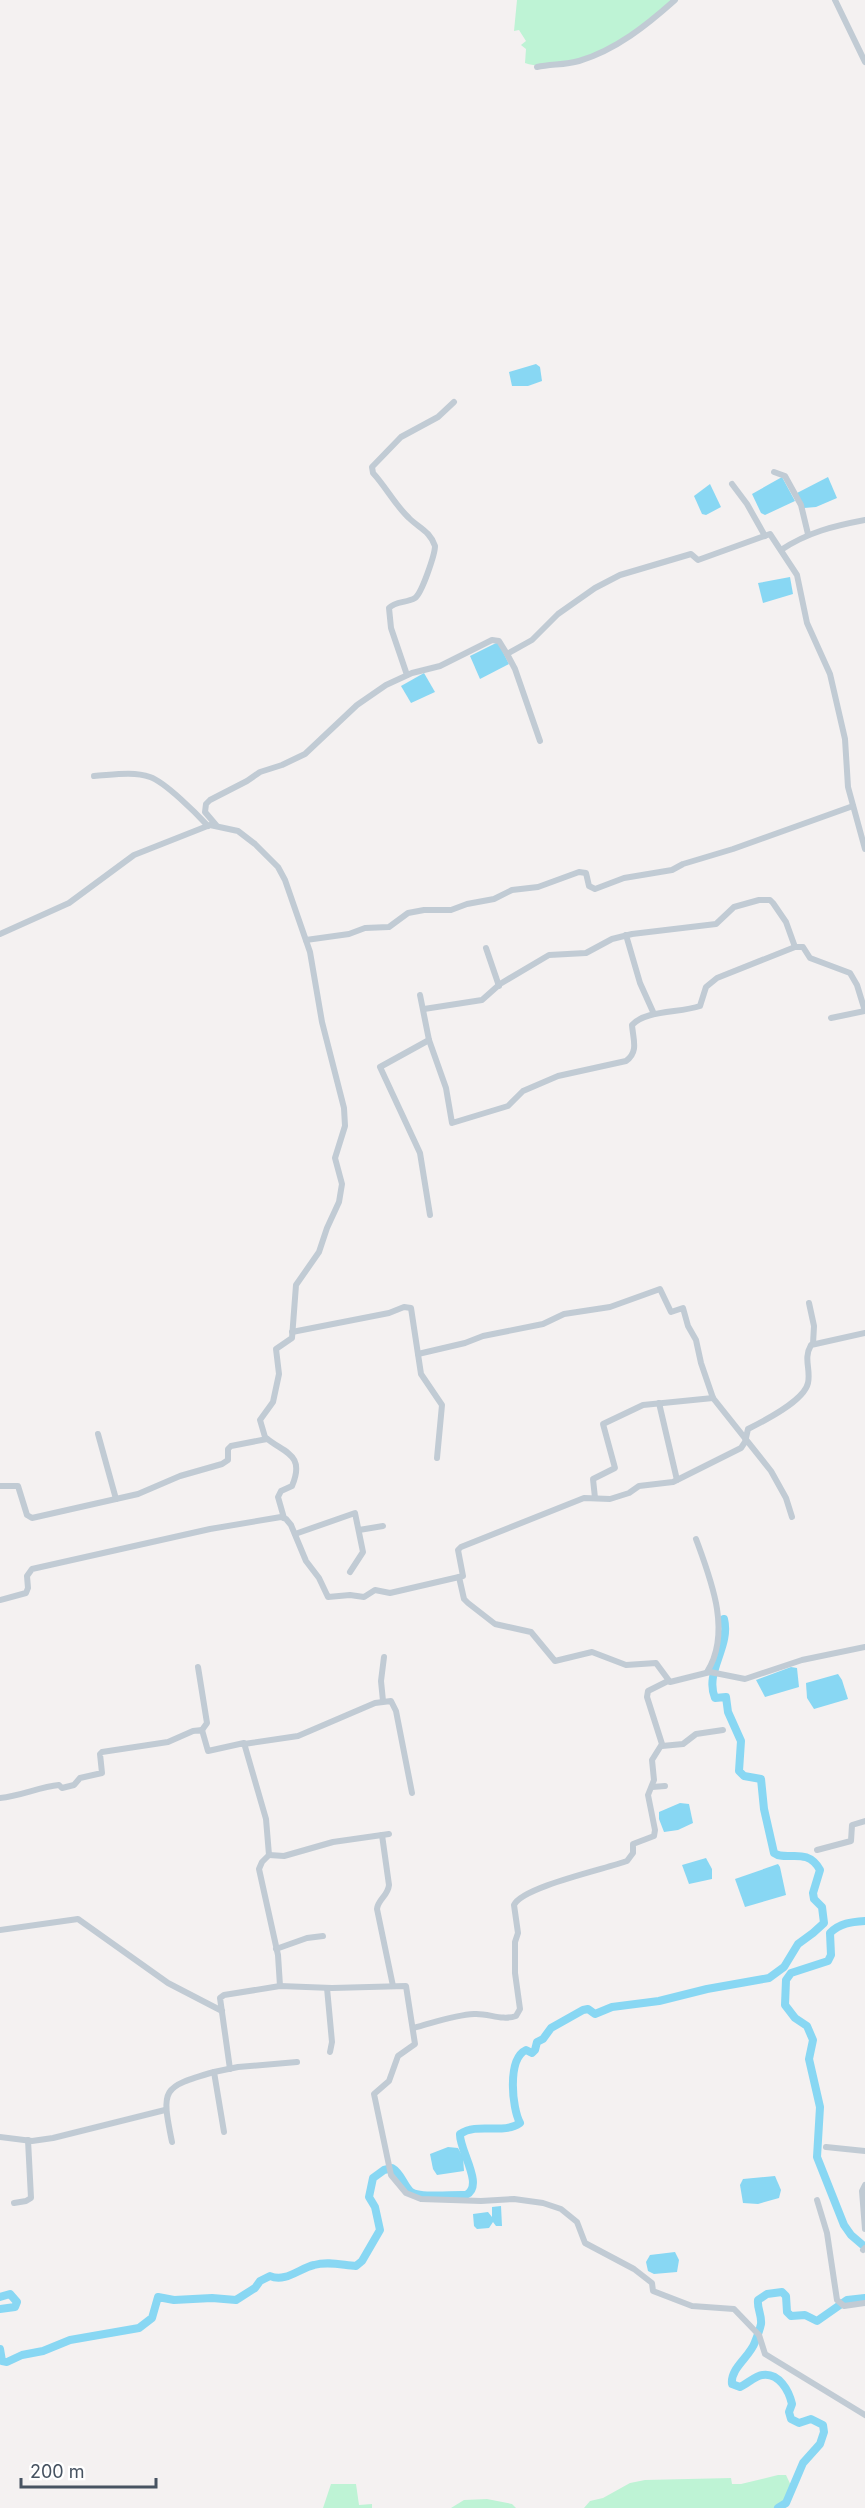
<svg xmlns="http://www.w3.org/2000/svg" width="865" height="2508" viewBox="0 0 865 2508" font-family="Inter,sans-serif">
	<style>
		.green { fill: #bef3d5 }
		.water { fill: #88d7f3 }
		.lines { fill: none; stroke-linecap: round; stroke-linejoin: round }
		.river { stroke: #88d7f3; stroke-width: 8 }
		.minor { stroke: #c1cbd4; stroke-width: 6 }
	</style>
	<rect width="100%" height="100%" fill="#f4f1f1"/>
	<g class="green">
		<path d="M517,0H673C662,9 653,20 642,28C615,47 557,74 525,63L526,49L521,45L526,41L519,30L514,31Z"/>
		<path d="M778,2475H786L794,2492L784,2508H584L590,2501L603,2498L630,2483L645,2480L731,2478L732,2484H741Z"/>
		<path d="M331,2484H356L359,2505L372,2504V2508H323Z"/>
		<path d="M487,2499L512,2504L516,2508H451L464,2500Z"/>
	</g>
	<g class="water">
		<path d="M536,364L540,367L542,381L528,386H512L509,372Z"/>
		<path d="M782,477L795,501L765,515L761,513L752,494Z"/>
		<path d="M828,477L837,498L816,507L804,508L797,493Z"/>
		<path d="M710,484L721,507L706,515L702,514L694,496Z"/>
		<path d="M790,577L793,594L763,603L758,583Z"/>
		<path d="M498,642L509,664L480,679L470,656Z"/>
		<path d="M424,673L435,692L411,703L401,686Z"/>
		<path d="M791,1667L797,1668L799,1687L765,1697L756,1680Z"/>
		<path d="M838,1674L842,1680L848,1699L814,1709L807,1698L806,1683Z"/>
		<path d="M680,1803L689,1804L693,1823L678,1830L664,1832L659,1819V1812Z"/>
		<path d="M706,1858L712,1869V1879L689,1884L682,1865Z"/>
		<path d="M778,1864L780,1867L786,1895L745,1907L735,1879Z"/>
		<path d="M448,2147L458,2148L463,2157L464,2171L437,2175L433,2169L430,2154Z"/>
		<path d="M775,2176L781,2190L779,2198L758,2204L743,2203L740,2185L743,2179Z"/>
		<path d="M501,2206L502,2226H496L493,2222L489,2228L477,2229L474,2226L473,2214L488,2212L492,2217V2207Z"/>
		<path d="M675,2252L679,2260L677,2272L654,2274L648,2271L646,2262L650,2255Z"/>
	</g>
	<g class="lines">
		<g class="river">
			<path d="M865,1921C851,1922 840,1923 830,1933L831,1955L828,1961L791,1973L786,1980L785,2005L795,2018L807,2026L813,2040L809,2059L820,2107L817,2157L844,2225L851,2235L865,2247"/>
			<path d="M0,2297L10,2294L17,2302L15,2307L0,2309"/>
			<path d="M0,2349L2,2361L7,2362L22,2355L43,2351L70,2340L139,2328L152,2318L158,2297L174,2300L212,2298L236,2300L255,2288L260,2281L270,2276C285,2283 300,2268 314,2265C328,2261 342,2265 356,2266L362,2261L380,2230L375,2207L369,2197L373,2178L384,2170L392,2168C401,2173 403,2184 410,2191C418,2199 453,2194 466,2195C485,2186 459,2150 460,2134C478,2122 503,2135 520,2123C512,2108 507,2059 526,2050L532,2053L535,2050L537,2042L543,2039L551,2028L583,2010L588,2009L595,2014L612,2007L659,2001L707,1989L769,1978L784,1967L798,1944L813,1933L824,1923L822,1907L814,1899L813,1893L820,1870C807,1846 786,1862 774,1853L764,1809L761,1779L744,1776L739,1771L741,1741L728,1712L726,1697L715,1698C704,1672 731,1647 724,1619"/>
			<path d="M778,2508L786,2503L803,2463L820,2444L824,2432L823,2425L811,2419L799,2423L791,2419L789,2412L792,2404C789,2391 779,2372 762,2375C755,2376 747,2384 740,2387L732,2384C730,2368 750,2357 755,2342C757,2337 760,2329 761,2324C762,2315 757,2309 758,2300L767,2294L782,2292L786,2296L787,2312L791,2316L805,2315L817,2321L847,2300L865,2298"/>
		</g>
		<g class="minor">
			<path d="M835,0L865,62"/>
			<path d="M537,67C551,64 565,65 579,61C616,50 647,25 675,0"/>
			<path d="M774,472L785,476L801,505L808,534"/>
			<path d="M732,484L747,504L765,536"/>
			<path d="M781,550C808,532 834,526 865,520"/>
			<path d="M507,654L515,669L540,741"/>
			<path d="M407,675L391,628L389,608C395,601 407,603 415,598C422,593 435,554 435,546C430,531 419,528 409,518C395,505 386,487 373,473L372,467L401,437L438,417L454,402"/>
			<path d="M94,776C112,775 133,771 150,777C165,782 197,814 208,826"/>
			<path d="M216,825L205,812L206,804L210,800L247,781L260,772L282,765L305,754L357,705L386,685L412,673L440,666L492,640L499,641L507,654L532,640L558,614L595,588L620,575L691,554L698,560L770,534L797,575L807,623L830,674L845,739L848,787L865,849"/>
			<path d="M0,934L69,903L134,855L210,825L238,831L255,844L278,867L285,880L310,952L322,1022L344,1108L345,1126L335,1158L342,1184L339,1202L327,1228L319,1252L296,1285L292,1338L276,1349L279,1374L273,1402L260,1420L265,1437C283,1453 306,1453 292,1486L281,1491L278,1497L284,1518"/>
			<path d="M626,935L640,983L654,1014"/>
			<path d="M306,940L349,934L365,928L389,927L408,913L424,910H451L467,904L494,899L512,890L538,887L579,872L586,873L589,886L595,889L624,878L672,870L683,864L733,849L853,806"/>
			<path d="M486,948L499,986"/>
			<path d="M420,995L429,1040L446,1088L452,1123L508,1106L523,1091L558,1076L626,1061C639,1052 633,1039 632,1025C645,1010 680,1013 700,1006L706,987L717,978L795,947H803L810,958L850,973L857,985L865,1011L831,1018"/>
			<path d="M424,1009L482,1000L500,984L549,955L586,953L612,939L632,934L716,924L734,907L759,900H770L773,903L786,922L795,947"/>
			<path d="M429,1040L380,1067L420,1153L430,1215"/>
			<path d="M809,1303L814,1326L813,1344"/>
			<path d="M292,1332L389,1313L404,1307L411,1308L421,1374L442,1405L437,1458"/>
			<path d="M418,1354L465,1343L483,1336L543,1324L564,1314L610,1307L660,1289L671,1312L683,1308L688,1326L696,1340L701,1363L713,1398L771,1471L786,1498L792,1517"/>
			<path d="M659,1403L677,1480"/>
			<path d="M98,1434L116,1499"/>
			<path d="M0,1486H18L27,1515L32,1518L138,1494L180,1476L222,1464L228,1460V1449L231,1446L267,1439"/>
			<path d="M595,1498L593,1479L615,1468L603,1424L643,1405L713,1398"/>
			<path d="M359,1530L383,1526"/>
			<path d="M295,1534L355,1513L363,1552L350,1572"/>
			<path d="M696,1539C711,1580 732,1632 707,1672"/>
			<path d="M459,1577L463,1576L458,1550L461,1547L584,1498L610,1499L629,1493L639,1486L673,1482L741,1448L745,1442L748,1429C764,1421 804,1401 808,1383C811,1369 803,1359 811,1345L865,1333"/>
			<path d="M0,1600L26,1593L28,1588L27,1576L32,1569L210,1529L281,1517L286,1519L291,1525L306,1561L319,1578L328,1597L350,1595L364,1597L375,1590L390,1593L459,1577L464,1599L468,1603L495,1624L531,1632L555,1661L592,1652L626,1665L656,1663L670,1682L710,1672L745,1679L802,1660L865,1647"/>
			<path d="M198,1667L207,1723L202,1730"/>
			<path d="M383,1701L381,1681L384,1657"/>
			<path d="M244,1744L298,1736L375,1703L391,1701L396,1711L412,1793"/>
			<path d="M662,1746L683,1744L696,1734L723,1730"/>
			<path d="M652,1787L665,1786"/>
			<path d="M0,1798C21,1796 39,1787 59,1785L62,1788L74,1785L80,1778L102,1773L100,1754L102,1752L168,1742L193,1731L202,1730L208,1751L244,1743L266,1819L269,1855L262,1862L259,1869L278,1955L280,1986"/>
			<path d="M382,1835L389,1885C388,1896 378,1899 377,1909L393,1986"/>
			<path d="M817,1850L851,1841L852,1825L865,1821"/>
			<path d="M269,1855L284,1856L333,1842L389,1834"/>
			<path d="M0,1930L78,1919L168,1983L222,2011"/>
			<path d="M276,1949L307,1938L323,1936"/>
			<path d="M327,1988L332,2042L330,2052"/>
			<path d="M413,2028C433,2023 454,2015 474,2014C489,2013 501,2021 516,2016L520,2009L515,1973V1942L518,1933L514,1905C522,1887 605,1869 627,1861L633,1853V1844L654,1836L655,1830L648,1795L654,1780L652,1760L662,1744L647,1697L648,1691L668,1681"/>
			<path d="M230,2069L220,1998L224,1995L280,1986L332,1988L406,1986L415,2044L398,2056L389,2081L374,2094L391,2175L406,2193L421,2199L481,2201L514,2199L543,2203L561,2209L577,2222L585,2243L634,2269L652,2283L653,2291L692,2306L734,2309L759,2335L765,2354L865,2415"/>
			<path d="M224,2132L214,2072L238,2067L297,2062"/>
			<path d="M0,2137L32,2141L53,2138L165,2110"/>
			<path d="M172,2142C161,2088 162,2087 214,2072"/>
			<path d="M826,2147L865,2151"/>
			<path d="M865,2185L862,2191L865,2229"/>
			<path d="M817,2200L827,2233L837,2300L844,2306L865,2303"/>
			<path d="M14,2203L26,2201L31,2198L28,2140"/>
			<path d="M863,2250L865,2248"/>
		</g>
	</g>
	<path d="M21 2478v9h135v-9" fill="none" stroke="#475361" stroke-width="3"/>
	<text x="30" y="2478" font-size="18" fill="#475361" stroke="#ffffff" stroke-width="4.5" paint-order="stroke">200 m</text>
</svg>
